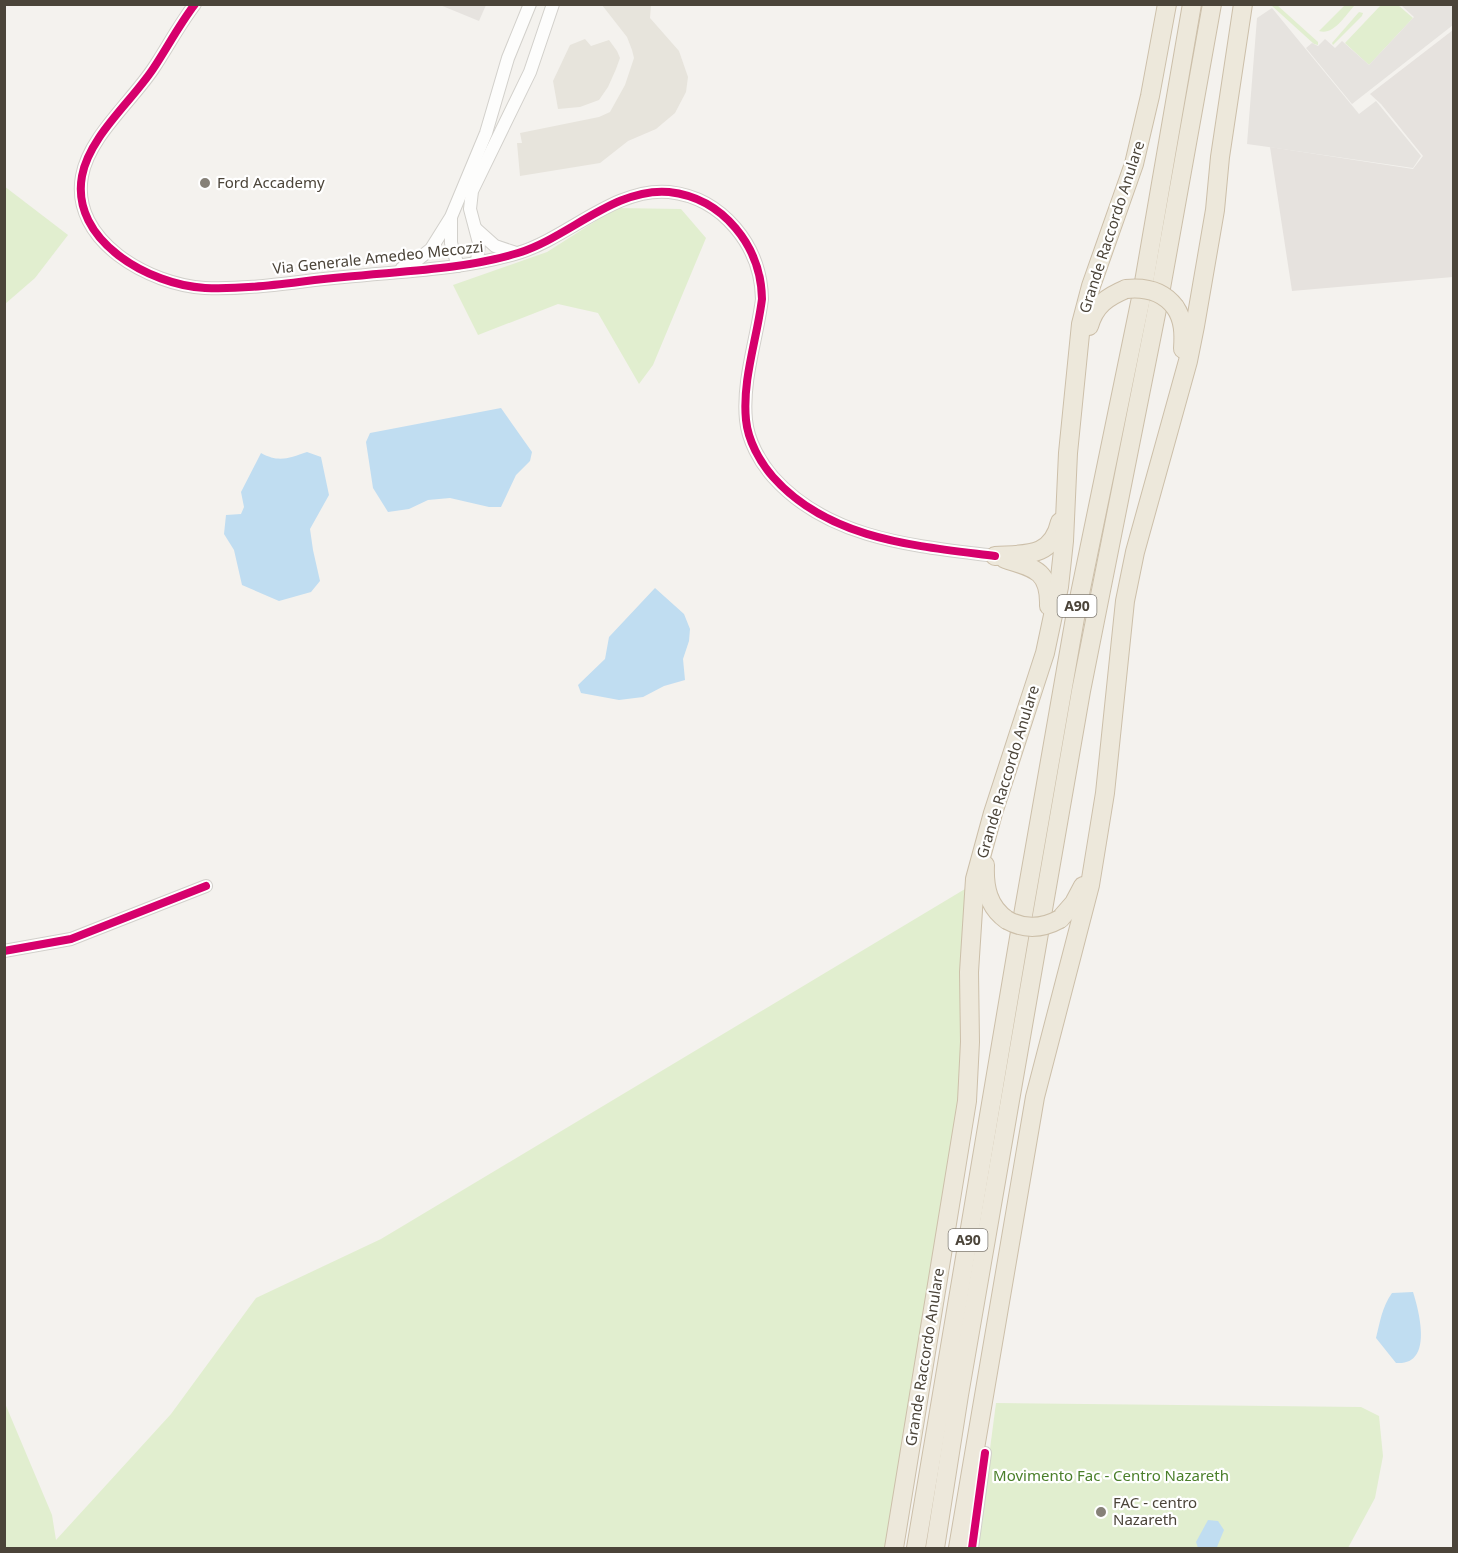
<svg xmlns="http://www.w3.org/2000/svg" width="1458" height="1553" viewBox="0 0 1458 1553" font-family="'Noto Sans',sans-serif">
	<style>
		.residential { fill: #e7e4dc }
		.industrial { fill: #e6e2de }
		.green { fill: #e1eecf }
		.parking { fill: #e6e3df }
		.water { fill: #c0ddf1 }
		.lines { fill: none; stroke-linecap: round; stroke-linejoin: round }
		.minor-casing { stroke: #d2d0cb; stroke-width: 14 }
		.highway-casing { stroke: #ccbfa9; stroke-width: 20 }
		.minor { stroke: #fdfdfc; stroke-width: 12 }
		.highway { stroke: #ede8db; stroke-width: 18 }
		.highway-bridge-casing { stroke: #ccbfa9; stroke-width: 20; stroke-linecap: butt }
		.highway-bridge { stroke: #ede8db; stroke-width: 18 }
		.cycleway-casing { stroke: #fff; stroke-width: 11 }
		.cycleway { stroke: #d6006c; stroke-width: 8 }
		.poi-dot { fill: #868178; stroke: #fff; stroke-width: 2 }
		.labels { text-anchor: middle; stroke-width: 4.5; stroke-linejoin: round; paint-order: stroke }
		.shield { fill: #fff; stroke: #817c74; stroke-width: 1.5 }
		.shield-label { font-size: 14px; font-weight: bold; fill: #4b4439 }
		.poi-label { font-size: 15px; fill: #4b4439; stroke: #fff; text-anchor: start }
		.street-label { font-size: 15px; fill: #4b4439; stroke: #fff }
		.park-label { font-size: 15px; fill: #4a7f2a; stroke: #fff }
	</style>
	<rect width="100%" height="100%" fill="#f4f2ee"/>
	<g class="residential">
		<path d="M602,5H651L650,18L679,51L688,77L686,92L675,113L656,129L628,141L600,163L520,176L517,143H522L520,133L599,117L610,112L625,85L634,58L632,50L627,37Z"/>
		<path d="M585,39L591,46L609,40L617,51L620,58L616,69L608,87L599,100L580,107L558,109L553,81L570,45Z"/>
	</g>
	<path class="industrial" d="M1453,30V277L1292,291L1270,147L1413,169L1423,156L1381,104L1370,94Z"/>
	<g class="green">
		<path d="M1271,5H1277L1318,42V45L1314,44Z"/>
		<path d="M1345,5L1354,6C1345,16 1333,36 1319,31Z"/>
		<path d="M1381,5H1398L1413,18L1369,65L1345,43Z"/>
		<path d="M1359,12L1363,13L1362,16L1333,45L1332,43Z"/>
		<path d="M4,186L68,235L35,278L5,304Z"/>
		<path d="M616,208L681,209L706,238L653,365L639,384L598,313L558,304L478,335L453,285L547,252Z"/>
		<path d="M965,889L959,1103L887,1548H5L4,1401L52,1515L56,1540L171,1414L256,1298L381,1239Z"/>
		<path d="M996,1403L1361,1407L1379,1416L1383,1456L1375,1498L1348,1548H977Z"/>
	</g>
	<g class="parking">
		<path d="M440,5L486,4V5L479,21Z"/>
		<path d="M1401,5H1453V25L1352,104L1306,48L1312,43L1318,46L1325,39L1335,48L1342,41L1369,65L1414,17Z"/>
		<path d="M1272,8L1359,114L1376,101L1421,156L1413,168L1247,144L1257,18Z"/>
	</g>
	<g class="water">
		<path d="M501,408L532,452L530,461L516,475L501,507H489L450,498L428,500L409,509L388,512L373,488L366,442L370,433Z"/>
		<path d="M307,452L321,457L329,495L310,529L313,550L320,581L311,592L279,601L242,585L234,550L224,534L226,515L241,514L244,507L241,492L261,453C279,463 289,458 307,452Z"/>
		<path d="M655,588L684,614L690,629L689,641L683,659L685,680L664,686L643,697L619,700L581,693L578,685L605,659L609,637Z"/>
		<path d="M1413,1292C1420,1314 1433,1366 1396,1363L1376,1338C1380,1322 1382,1307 1392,1293Z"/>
		<path d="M1208,1520L1218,1521L1224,1530L1217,1547L1198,1548L1196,1542Z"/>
	</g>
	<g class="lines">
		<defs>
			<g id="minor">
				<path d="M195,4C179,25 167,48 153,69C131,102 89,137 82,176C70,241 150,285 205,288C251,290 298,281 344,277C401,271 462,270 518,253C568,238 615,187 669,192C723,198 761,246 762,299C757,339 742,380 746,420C748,441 760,462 773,477C829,540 916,546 995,556"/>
				<path d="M451,218V243L458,266"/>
				<path d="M476,229L495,246L516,253"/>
				<path d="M477,262L479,243L470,209L472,191L530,72L553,4"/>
				<path d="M402,268L416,261L431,249L451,217L486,133L508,58L530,4"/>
				<path d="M4,951L71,939L206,886"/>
				<path d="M972,1548L985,1453"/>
			</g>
			<g id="highway">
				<path d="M1144,282L1192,4"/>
				<path d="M1161,288L1212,4"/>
				<path d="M1175,307C1184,320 1184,334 1183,349"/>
				<path d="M1089,326C1095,305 1107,297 1126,289"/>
				<path d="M995,556C1025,554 1052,558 1060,522"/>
				<path d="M1005,559C1035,568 1050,571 1049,606"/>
				<path d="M985,865C984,887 988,907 1007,920"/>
				<path d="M1060,919L1074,903L1083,886"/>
				<path d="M1022,921L1075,618L1142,293"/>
				<path d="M1041,921L1081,691L1159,299"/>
				<path d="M894,1548L967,1101L970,1042L969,972L975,879L993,813L1045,653L1059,587L1064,541L1068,453L1081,324L1091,286L1134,164L1150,96L1167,4"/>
				<path d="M916,1548L1020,932"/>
				<path d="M935,1548L959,1395L1039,933"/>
				<path d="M958,1548L1035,1097L1090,885L1105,793L1125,601L1135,552L1188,361L1195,326L1215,210L1220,157L1243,4"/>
			</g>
		</defs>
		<use href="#minor" class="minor-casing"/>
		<use href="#highway" class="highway-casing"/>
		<use href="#minor" class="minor"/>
		<use href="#highway" class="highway"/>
		<defs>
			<g id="highway-bridge">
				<path d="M1126,289C1145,287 1163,291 1175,307"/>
				<path d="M1007,920C1025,930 1042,929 1060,919"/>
			</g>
		</defs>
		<use href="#highway-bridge" class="highway-bridge-casing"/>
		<use href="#highway-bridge" class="highway-bridge"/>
		<defs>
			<g id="cycleway">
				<path d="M195,4C179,25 167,48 153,69C131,102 89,137 82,176C70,241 150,285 205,288C251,290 298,281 344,277C401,271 462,270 518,253C568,238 615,187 669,192C723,198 761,246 762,299C757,339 742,380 746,420C748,441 760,462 773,477C829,540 916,546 995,556"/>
				<path d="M4,951L71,939L206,886"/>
				<path d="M972,1548L985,1453"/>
			</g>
		</defs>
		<use href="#cycleway" class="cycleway-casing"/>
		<use href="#cycleway" class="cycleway"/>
	</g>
	<g class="poi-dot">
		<circle cx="205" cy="183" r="6"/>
		<circle cx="1101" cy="1512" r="6"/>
	</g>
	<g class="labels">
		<g class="shield">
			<rect x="1057.5" y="595" width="39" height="22" rx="4.5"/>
			<rect x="948.5" y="1229" width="39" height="22" rx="4.5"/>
		</g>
		<g class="shield-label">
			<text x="1077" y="611">A90</text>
			<text x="968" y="1245">A90</text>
		</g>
		<g class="poi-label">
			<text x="217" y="188">Ford Accademy</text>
			<text x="1113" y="1508">FAC - centro<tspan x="1113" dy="17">Nazareth</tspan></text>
		</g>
		<g class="street-label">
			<text transform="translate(1112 227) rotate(-72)" y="5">Grande Raccordo Anulare</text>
			<text transform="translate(378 258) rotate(-6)" y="5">Via Generale Amedeo Mecozzi</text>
			<text transform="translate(1008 772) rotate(-73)" y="5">Grande Raccordo Anulare</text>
			<text transform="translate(925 1357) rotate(-81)" y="5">Grande Raccordo Anulare</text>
		</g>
		<g class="park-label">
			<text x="1111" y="1481">Movimento Fac - Centro Nazareth</text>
		</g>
	</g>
	<rect width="1458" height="1553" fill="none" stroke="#4b4439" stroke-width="12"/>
</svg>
